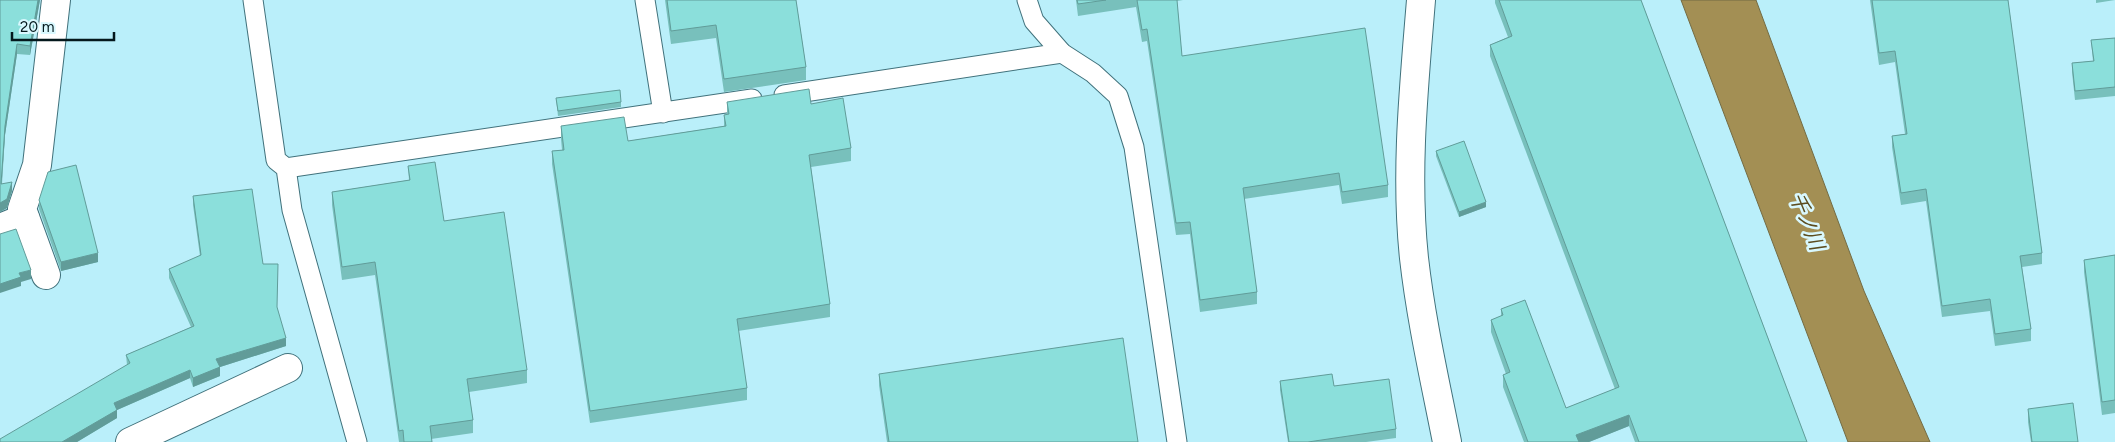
<svg xmlns="http://www.w3.org/2000/svg" width="2115" height="442" viewBox="0 0 2115 442" font-family="Figtree,'Noto Sans JP',sans-serif">
	<style>
		.water { fill: #a38f54; stroke: #736b43 }
		.lines { fill: none; stroke-linecap: round; stroke-linejoin: round }
		.lane-casing { stroke: #41727c; stroke-width: 21 }
		.street-casing { stroke: #41727c; stroke-width: 30 }
		.lane { stroke: #fff; stroke-width: 19 }
		.street { stroke: #fff; stroke-width: 28 }
		.wall { fill: #78c0bc }
		.shaded-wall { fill: #619c99 }
		.building { fill: #8bdfdb; stroke: #619c99 }
		.labels { text-anchor: middle; stroke-width: 5; stroke-linejoin: round; paint-order: stroke }
		.water-label { font-size: 20px; font-style: italic; fill: #5c4d1f; stroke: #d9f8fe }
	</style>
	<rect width="100%" height="100%" fill="#baeffa"/>
	<path class="water" d="M1681,0H1756L1864,291L1930,442H1848Z"/>
	<g class="lines">
		<defs>
			<g id="lane">
				<path d="M253,0L276,160L286,168L292,210L357,442"/>
				<path d="M645,0L663,113"/>
				<path d="M1027,0L1034,21L1062,53L1093,73L1118,96L1134,147L1177,442"/>
				<path d="M784,95L1062,53"/>
				<path d="M286,168L752,99"/>
			</g>
			<g id="street">
				<path d="M1421,0C1414,86 1405,172 1414,258C1421,320 1435,381 1447,442"/>
				<path d="M0,228L25,218"/>
				<path d="M46,275L22,209L37,165L56,0"/>
				<path d="M130,442L288,368"/>
			</g>
		</defs>
		<use href="#lane" class="lane-casing"/>
		<use href="#street" class="street-casing"/>
		<use href="#lane" class="lane"/>
		<use href="#street" class="street"/>
	</g>
	<g class="wall">
		<path d="M0,0H40L30,55L17,54L5,135L2,184L12,191L7,208L0,212Z"/>
		<path d="M665,0H796L806,67V80L724,92L716,38L671,44Z"/>
		<path d="M1076,0H1183L1177,1L1182,56L1388,185V197L1342,204L1339,185L1244,199L1257,292V304L1200,312L1190,234L1176,235L1147,41L1142,42L1136,7L1078,16Z"/>
		<path d="M1495,0H1641L1807,442H1635L1629,426L1589,442H1524L1503,387V375L1506,374L1491,332V320L1501,316V309L1566,408L1615,389L1490,56V45L1508,37L1495,3Z"/>
		<path d="M1870,0H2008L2042,253V264L2022,267L2031,329V341L1995,346L1990,311L1942,317L1926,201L1901,205L1892,147V136L1905,134L1895,62L1879,65Z"/>
		<path d="M2096,0H2115L2096,3Z"/>
		<path d="M2115,38V96L2075,100L2072,72V63L2093,61L2091,40Z"/>
		<path d="M556,98L621,102V107L558,116Z"/>
		<path d="M727,102L811,104L851,148V161L811,167L830,304V317L738,331L747,388V400L590,423L552,164V151L562,150L561,139V126L628,141L724,126V115L727,114Z"/>
		<path d="M1436,151L1486,207L1459,217L1436,156Z"/>
		<path d="M408,166L444,221L527,370V383L469,392L473,420V433L431,439L432,442H399L375,275L342,280L332,205V192L409,180Z"/>
		<path d="M193,196L263,264L277,308L286,346L220,367V376L193,387L190,378L117,410V418L77,442H0L127,365L126,355L191,327L169,278V269L200,256L193,205Z"/>
		<path d="M39,200L98,262L61,271L39,209Z"/>
		<path d="M2115,255V413L2102,415L2084,272V260Z"/>
		<path d="M879,374L1138,442H887L879,385Z"/>
		<path d="M1280,381L1334,386L1396,429V438L1366,442H1288L1280,390Z"/>
		<path d="M2028,409L2078,442H2031L2028,422Z"/>
	</g>
	<g class="shaded-wall">
		<path d="M38,0H40L30,55V46Z"/>
		<path d="M17,44V54L5,135L1,193L5,126Z"/>
		<path d="M12,182V191L7,208L0,212V203Z"/>
		<path d="M1486,202V207L1459,217V212Z"/>
		<path d="M98,253V262L61,271V262Z"/>
		<path d="M31,270V279L21,282V286L0,293V284L19,273Z"/>
		<path d="M286,338V346L220,367V376L193,387V378L216,359Z"/>
		<path d="M190,370V378L117,410V418L77,442H62L114,403Z"/>
		<path d="M1629,415V426L1589,442H1576V435Z"/>
	</g>
	<g class="building">
		<path d="M0,0H38L30,46L17,44L5,126L1,184L12,182L7,199L0,203Z"/>
		<path d="M667,0H796L806,67L724,79L716,25L671,31Z"/>
		<path d="M1077,0H1106L1078,4Z"/>
		<path d="M1137,0H1177L1182,56L1365,28L1388,185L1342,192L1339,173L1243,188L1257,292L1200,300L1190,222L1176,223L1147,29L1142,30Z"/>
		<path d="M1499,0H1641L1807,442H1639L1629,415L1576,435L1579,442H1528L1503,375L1510,372L1491,320L1503,315L1501,309L1525,300L1566,408L1619,387L1490,45L1512,36Z"/>
		<path d="M1872,0H2008L2042,253L2020,256L2031,329L1995,334L1990,299L1942,306L1926,189L1901,193L1892,136L1907,134L1895,51L1879,53Z"/>
		<path d="M2115,38V87L2075,91L2072,63L2094,61L2091,40Z"/>
		<path d="M809,89L811,104L843,98L851,148L809,155L830,304L737,319L747,388L590,411L552,151L564,150L561,126L624,117L628,141L726,126L724,115L729,114L727,102Z"/>
		<path d="M620,90L621,102L558,111L556,98Z"/>
		<path d="M1464,141L1486,202L1459,212L1436,151Z"/>
		<path d="M435,162L444,221L504,212L527,370L467,379L473,420L430,426L432,442H404L403,430L399,431L375,262L342,267L332,192L410,180L408,166Z"/>
		<path d="M76,165L98,253L61,262L39,200L48,172Z"/>
		<path d="M252,189L263,264H278L277,307L286,338L216,359L220,367L193,378L190,370L114,403L117,410L62,442H0V439L130,363L126,355L194,326L169,269L201,255L193,196Z"/>
		<path d="M16,229L31,270L19,273L21,277L0,284V234Z"/>
		<path d="M2115,255V400L2102,402L2084,260Z"/>
		<path d="M1123,338L1138,442H889L879,374Z"/>
		<path d="M1332,374L1334,386L1389,379L1396,429L1308,442H1289L1280,381Z"/>
		<path d="M2073,403L2078,442H2032L2028,409Z"/>
	</g>
	<g class="labels">
		<g class="water-label">
			<text transform="translate(1807 221) rotate(68)" y="7">千ノ川</text>
		</g>
	</g>
	<path d="M12 32v8h102v-8" fill="none" stroke="#04181c" stroke-width="2.5"/>
	<text x="20" y="32" font-size="15" fill="#04181c" stroke="#d9f8fe" stroke-width="4" paint-order="stroke">20 m</text>
</svg>
